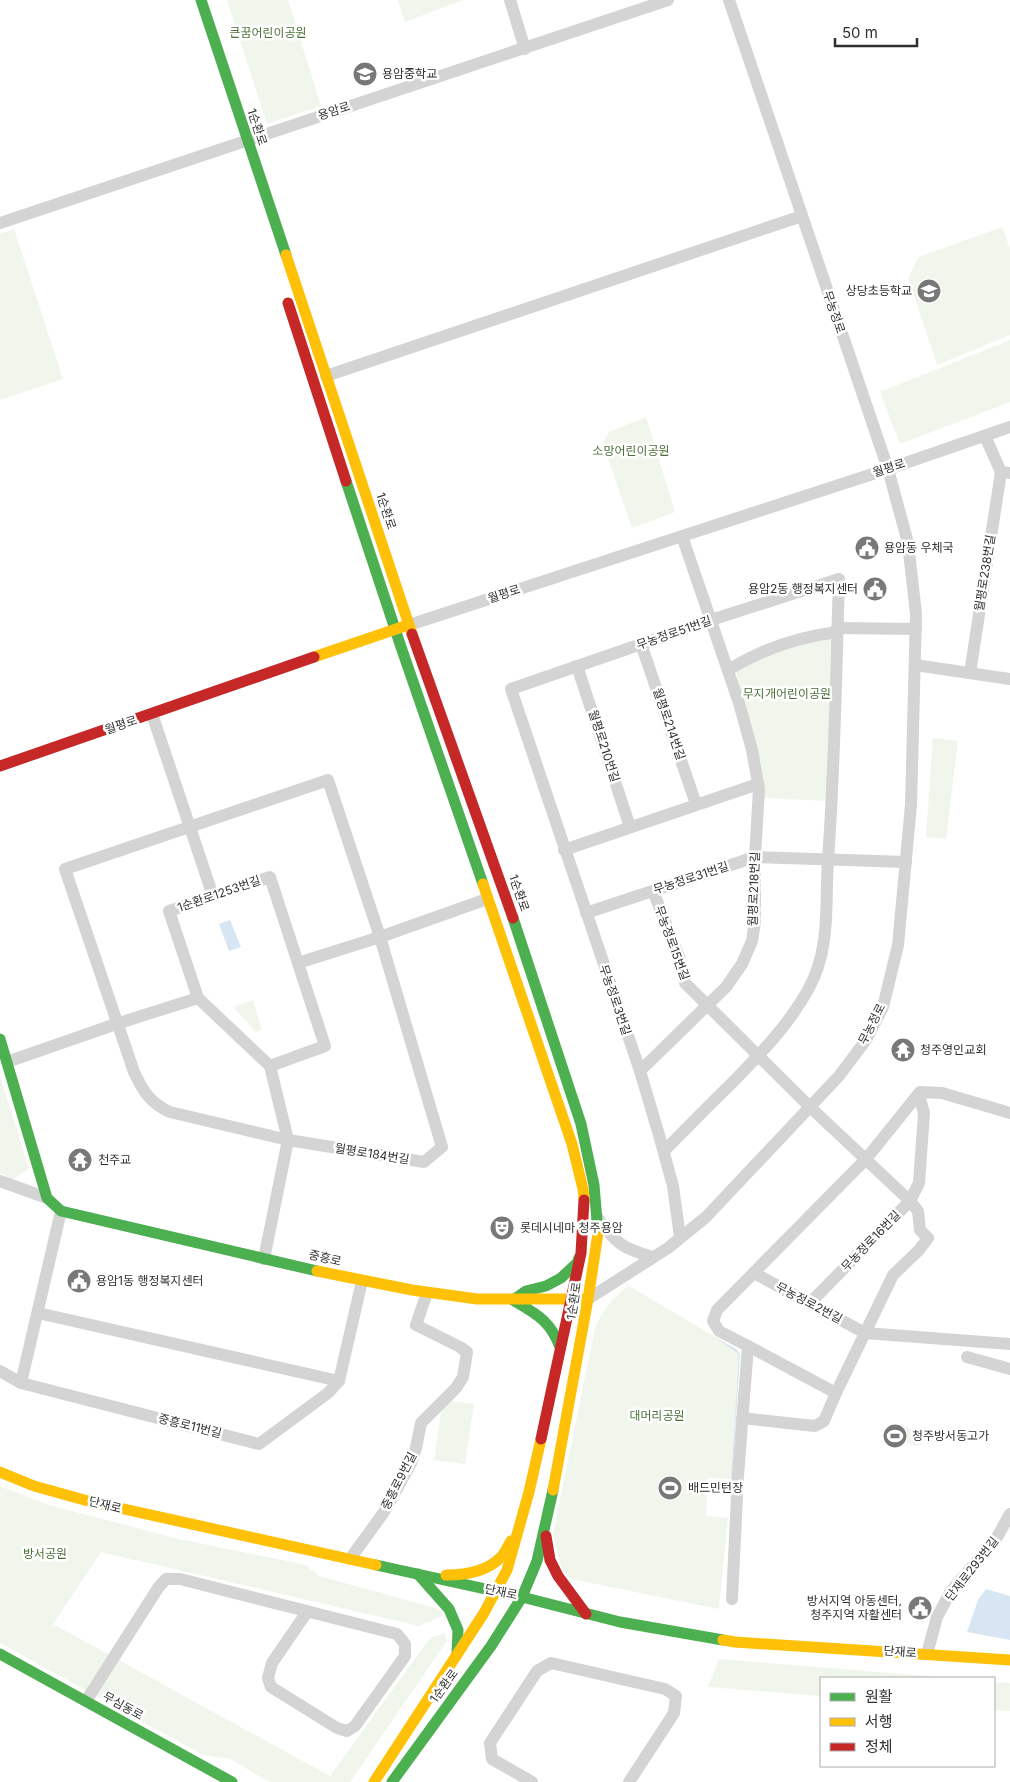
<svg xmlns="http://www.w3.org/2000/svg" width="1010" height="1782" viewBox="0 0 1010 1782" font-family="Inter,'Noto Sans KR',sans-serif">
	<style>
		.green { fill: #f0f6ec }
		.water { fill: #d8e6f4 }
		.lines { fill: none; stroke-linecap: round; stroke-linejoin: round }
		.street { stroke: #d4d4d4; stroke-width: 12 }
		.fast { stroke: #4caf50; stroke-width: 11 }
		.slow { stroke: #ffc107; stroke-width: 11 }
		.jam { stroke: #c62828; stroke-width: 11 }
		.labels { text-anchor: middle; stroke-width: 5; stroke-linejoin: round; paint-order: stroke }
		.park-label { font-size: 12px; fill: #4c7038; stroke: #fff }
		.poi-label { font-size: 12px; fill: #303030; stroke: #fff; text-anchor: start }
		.street-label { font-size: 12px; fill: #303030; stroke: #fff }
	</style>
	<rect width="100%" height="100%" fill="#fff"/>
	<g class="green">
		<path d="M227,0H288L321,106L267,124Z"/>
		<path d="M398,0H463L405,22Z"/>
		<path d="M1002,227L1010,249V335L937,365L908,278L919,257Z"/>
		<path d="M14,229L63,379L0,400V234Z"/>
		<path d="M1010,340V402L900,444L880,392Z"/>
		<path d="M646,417L675,512L632,528L603,444L609,432Z"/>
		<path d="M831,637L828,801L763,798L736,671L760,657L791,646Z"/>
		<path d="M933,738L958,741L946,839L926,837Z"/>
		<path d="M253,1000L262,1030L256,1032L233,1007Z"/>
		<path d="M0,1076L29,1168L13,1179L0,1173Z"/>
		<path d="M629,1286L736,1349L740,1354L732,1479L708,1478L706,1516L728,1518L719,1609L581,1581L571,1579L562,1570L553,1534L595,1328C602,1311 613,1296 629,1286Z"/>
		<path d="M443,1400L474,1404L465,1464L434,1460Z"/>
		<path d="M905,1426L917,1434L924,1436L921,1445L915,1446L899,1439Z"/>
		<path d="M0,1486L49,1505L106,1520L179,1539L306,1565L319,1576L439,1609L443,1616L419,1626L101,1552L53,1624L330,1776L430,1638L445,1633L447,1641L350,1782H269L230,1759L203,1755L0,1643Z"/>
		<path d="M719,1659L953,1678H821V1696L708,1687Z"/>
		<path d="M994,1682L1010,1683V1711L994,1710Z"/>
	</g>
	<g class="water">
		<path d="M230,920L241,947L229,951L219,924Z"/>
		<path d="M716,1338L736,1349L740,1354L732,1479H731L739,1354Z"/>
		<path d="M986,1589L1010,1596V1640L967,1632L978,1600Z"/>
	</g>
	<g class="lines">
		<g class="street">
			<path d="M510,0L525,49"/>
			<path d="M0,223L668,0"/>
			<path d="M326,376L802,216"/>
			<path d="M985,436L1001,472L1010,473"/>
			<path d="M409,625L888,469L1010,427"/>
			<path d="M837,628L916,629"/>
			<path d="M641,644L696,804"/>
			<path d="M915,665L1010,679"/>
			<path d="M577,666L630,827"/>
			<path d="M728,670C762,649 798,637 837,632"/>
			<path d="M970,673L1001,472"/>
			<path d="M152,714L213,896"/>
			<path d="M328,780L380,937L442,1147L424,1162L288,1140L170,1112C150,1103 143,1091 134,1072L65,869Z"/>
			<path d="M564,850L758,784"/>
			<path d="M270,877L325,1046L270,1066L198,998L169,911Z"/>
			<path d="M653,891L680,959L685,983L810,1107L910,1201L918,1211L920,1230L928,1238L919,1250L893,1275L836,1393L824,1421L815,1426L742,1418"/>
			<path d="M586,913L755,857L906,862"/>
			<path d="M298,963L380,937L487,899"/>
			<path d="M7,1062L116,1024L198,998"/>
			<path d="M640,1071L726,987L742,964L752,941L755,921V857L759,789L752,750L739,703L682,536"/>
			<path d="M664,1151C686,1129 708,1106 731,1084C760,1054 789,1025 809,988C831,948 825,903 828,859C835,766 836,672 839,579L711,620L511,689L640,1071L659,1135L673,1186L680,1237"/>
			<path d="M0,1181L47,1198"/>
			<path d="M598,1218C615,1243 623,1249 653,1257"/>
			<path d="M264,1259L288,1140L270,1066"/>
			<path d="M754,1273L865,1333L1010,1344"/>
			<path d="M588,1299L668,1248L706,1217L839,1076L866,1040L883,1007L898,945L911,805L916,614L908,543L888,469L729,0"/>
			<path d="M810,1303L910,1201L919,1183L924,1113L919,1094"/>
			<path d="M38,1313L339,1381"/>
			<path d="M748,1346L836,1393"/>
			<path d="M967,1357L1010,1369"/>
			<path d="M0,1371L21,1383L259,1444L328,1393L339,1381L362,1281"/>
			<path d="M21,1383L61,1211"/>
			<path d="M350,1559L384,1512L411,1463L416,1448L421,1423L456,1388L463,1377L467,1352L460,1347L416,1325L427,1293"/>
			<path d="M732,1599L738,1476L748,1346L719,1331L713,1321L717,1310L866,1159L920,1092L942,1093L1010,1113"/>
			<path d="M927,1654L937,1617L951,1591L996,1539L1010,1514"/>
			<path d="M86,1701L158,1588L166,1579H180L397,1634L405,1644V1656L355,1726L347,1731L337,1728L271,1687L268,1678L272,1663L307,1612"/>
			<path d="M532,1782L492,1759L490,1743L537,1671L551,1663L665,1689L676,1696L674,1713L629,1782"/>
		</g>
		<g class="fast">
			<path d="M201,0L286,255"/>
			<path d="M346,481L401,647L483,884"/>
			<path d="M513,918L581,1124L594,1185L598,1233"/>
			<path d="M0,1039L47,1198L61,1211L317,1271"/>
			<path d="M560,1347C550,1320 536,1314 513,1300L526,1291L546,1286L561,1278L577,1263L579,1258"/>
			<path d="M376,1565L522,1597L620,1622L723,1640"/>
			<path d="M418,1574L449,1609L458,1630L457,1654"/>
			<path d="M0,1654L232,1782"/>
			<path d="M392,1782L491,1646L522,1597L537,1561L553,1490"/>
		</g>
		<g class="slow">
			<path d="M286,255L412,634"/>
			<path d="M314,657L405,626"/>
			<path d="M483,884L572,1144L583,1189L584,1200"/>
			<path d="M317,1271L412,1290L477,1299H582"/>
			<path d="M0,1472L34,1486L88,1501L376,1565"/>
			<path d="M553,1490L588,1299L598,1233"/>
			<path d="M446,1575C465,1575 486,1572 500,1558C505,1554 507,1547 511,1541"/>
			<path d="M723,1640L735,1642L1010,1660"/>
			<path d="M374,1782L484,1613L507,1570L529,1492L541,1439"/>
		</g>
		<g class="jam">
			<path d="M288,303L346,481"/>
			<path d="M412,634L513,918"/>
			<path d="M0,766L314,657"/>
			<path d="M541,1439L581,1253L584,1200"/>
			<path d="M546,1536L550,1560L558,1576L586,1614"/>
		</g>
	</g>
	<defs>
		<symbol id="school-disc" viewBox="-11 -11 22 22"><circle r="9.5" fill="#787878" stroke="#fff"/><path d="M0-5L7-2L0 1L-7-2ZM-4 1L0 2.5L4 1V4Q0 6-4 4Z" fill="#fff"/></symbol>
		<symbol id="civic-disc" viewBox="-11 -11 22 22"><circle r="9.5" fill="#787878" stroke="#fff"/><path d="M-.6-6.5H3V-4.5H.6V-3L4-1V1h2V6H-6V1h2V-1L-.6-3ZM-1.2 2.5V6h2.4V2.5Z" fill="#fff"/></symbol>
		<symbol id="temple-disc" viewBox="-11 -11 22 22"><circle r="9.5" fill="#787878" stroke="#fff"/><path d="M0-6L5-2H3V0L6.5 2.5H4V6H1.5V3h-3V6H-4V2.5H-6.5L-3 0V-2H-5Z" fill="#fff"/></symbol>
		<symbol id="theatre-disc" viewBox="-11 -11 22 22"><circle r="9.5" fill="#787878" stroke="#fff"/><path d="M-5-5.5Q0-4 5-5.5V0Q5 5 0 6Q-5 5-5 0ZM-3.3-2.5H-1v1.5H-3.3ZM1-2.5H3.3v1.5H1ZM-2.8 1Q0 5.5 2.8 1Z" fill="#fff"/></symbol>
		<symbol id="stadium-disc" viewBox="-11 -11 22 22"><circle r="9.5" fill="#787878" stroke="#fff"/><path d="M0-5a6.5 5 0 1 0 0 10a6.5 5 0 1 0 0-10ZM-3.5-1.8h7v3.6h-7Z" fill="#fff"/></symbol>
	</defs>
	<g fill-rule="evenodd">
		<use href="#school-disc" x="351" y="60" width="28" height="28"/>
		<use href="#school-disc" x="915" y="277" width="28" height="28"/>
		<use href="#civic-disc" x="853" y="534" width="28" height="28"/>
		<use href="#civic-disc" x="861" y="575" width="28" height="28"/>
		<use href="#temple-disc" x="889" y="1036" width="28" height="28"/>
		<use href="#temple-disc" x="66" y="1146" width="28" height="28"/>
		<use href="#theatre-disc" x="488" y="1214" width="28" height="28"/>
		<use href="#civic-disc" x="65" y="1267" width="28" height="28"/>
		<use href="#stadium-disc" x="881" y="1422" width="28" height="28"/>
		<use href="#stadium-disc" x="656" y="1474" width="28" height="28"/>
		<use href="#civic-disc" x="906" y="1594" width="28" height="28"/>
	</g>
	<g class="labels">
		<g class="park-label">
			<text x="268" y="37">큰꿈어린이공원</text>
			<text x="631" y="455">소망어린이공원</text>
			<text x="787" y="698">무지개어린이공원</text>
			<text x="657" y="1420">대머리공원</text>
			<text x="45" y="1558">방서공원</text>
		</g>
		<g class="poi-label">
			<text x="382" y="78">용암중학교</text>
			<text x="912" y="295" text-anchor="end">상당초등학교</text>
			<text x="884" y="552">용암동 우체국</text>
			<text x="858" y="593" text-anchor="end">용암2동 행정복지센터</text>
			<text x="920" y="1054">청주영인교회</text>
			<text x="98" y="1164">천주교</text>
			<text x="520" y="1232">롯데시네마 청주용암</text>
			<text x="96" y="1285">용암1동 행정복지센터</text>
			<text x="912" y="1440">청주방서동고가</text>
			<text x="688" y="1492">배드민턴장</text>
			<text x="902" y="1605" text-anchor="end">방서지역 아동센터,<tspan x="902" dy="14">청주지역 자활센터</tspan></text>
		</g>
		<g class="street-label">
			<text transform="translate(334 111) rotate(-18)" y="4">용암로</text>
			<text transform="translate(257 127) rotate(72)" y="4">1순환로</text>
			<text transform="translate(834 312) rotate(71)" y="4">무농정로</text>
			<text transform="translate(889 468) rotate(-18)" y="4">월평로</text>
			<text transform="translate(386 511) rotate(72)" y="4">1순환로</text>
			<text transform="translate(985 573) rotate(-81)" y="4">월평로238번길</text>
			<text transform="translate(504 594) rotate(-18)" y="4">월평로</text>
			<text transform="translate(674 633) rotate(-19)" y="4">무농정로51번길</text>
			<text transform="translate(669 724) rotate(71)" y="4">월평로214번길</text>
			<text transform="translate(121 725) rotate(-19)" y="4">월평로</text>
			<text transform="translate(604 746) rotate(72)" y="4">월평로210번길</text>
			<text transform="translate(691 878) rotate(-18)" y="4">무농정로31번길</text>
			<text transform="translate(754 889) rotate(-88)" y="4">월평로218번길</text>
			<text transform="translate(519 893) rotate(71)" y="4">1순환로</text>
			<text transform="translate(219 894) rotate(-19)" y="4">1순환로1253번길</text>
			<text transform="translate(672 943) rotate(70)" y="4">무농정로15번길</text>
			<text transform="translate(615 1000) rotate(71)" y="4">무농정로3번길</text>
			<text transform="translate(872 1024) rotate(-63)" y="4">무농정로</text>
			<text transform="translate(372 1154) rotate(9)" y="4">월평로184번길</text>
			<text transform="translate(871 1241) rotate(-46)" y="4">무농정로16번길</text>
			<text transform="translate(325 1258) rotate(13)" y="4">중흥로</text>
			<text transform="translate(574 1301) rotate(-81)" y="4">1순환로</text>
			<text transform="translate(809 1303) rotate(28)" y="4">무농정로2번길</text>
			<text transform="translate(190 1426) rotate(14)" y="4">중흥로11번길</text>
			<text transform="translate(399 1481) rotate(-63)" y="4">중흥로9번길</text>
			<text transform="translate(105 1505) rotate(14)" y="4">단재로</text>
			<text transform="translate(972 1569) rotate(-52)" y="4">단재로293번길</text>
			<text transform="translate(501 1592) rotate(12)" y="4">단재로</text>
			<text transform="translate(900 1652) rotate(4)" y="4">단재로</text>
			<text transform="translate(444 1686) rotate(-54)" y="4">1순환로</text>
			<text transform="translate(123 1706) rotate(29)" y="4">무심동로</text>
		</g>
	</g>
	<rect x="820" y="1677" width="175" height="90" fill="#ffffff" stroke="#acacac"/>
	<rect x="830" y="1693" width="25" height="8" fill="#4caf50" stroke="#acacac"/>
	<text x="865" y="1702" font-size="15" fill="#303030">원활</text>
	<rect x="830" y="1718" width="25" height="8" fill="#ffc107" stroke="#acacac"/>
	<text x="865" y="1727" font-size="15" fill="#303030">서행</text>
	<rect x="830" y="1743" width="25" height="8" fill="#c62828" stroke="#acacac"/>
	<text x="865" y="1752" font-size="15" fill="#303030">정체</text>
	<path d="M835 38v8h82v-8" fill="none" stroke="#303030" stroke-width="2.5"/>
	<text x="842" y="38" font-size="15" fill="#303030" stroke="#ffffff" stroke-width="4" paint-order="stroke">50 m</text>
</svg>
